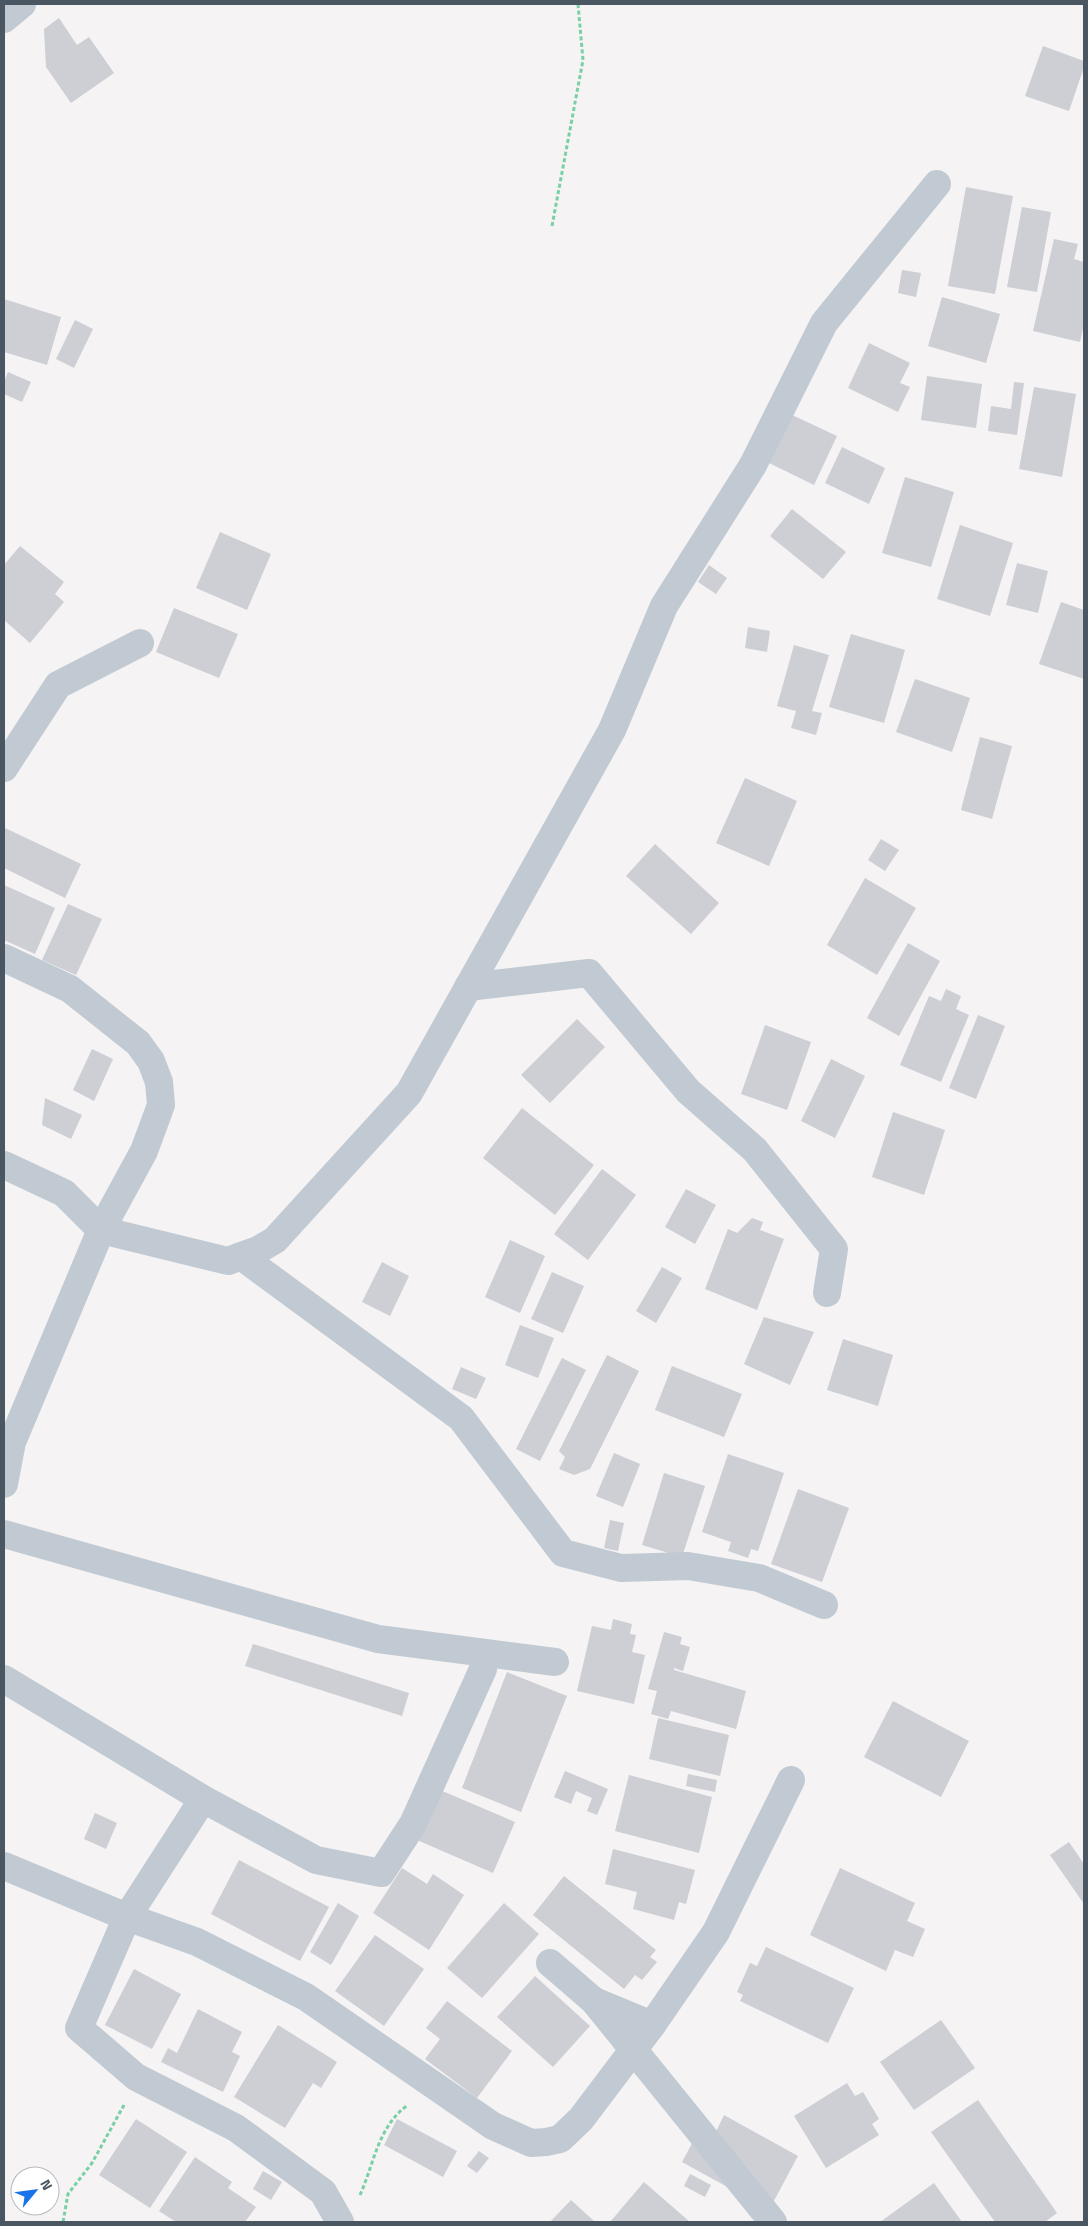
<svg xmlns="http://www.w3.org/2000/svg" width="1088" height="2226" viewBox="0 0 1088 2226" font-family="'Titillium Web',sans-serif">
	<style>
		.building { fill: #cdcfd5 }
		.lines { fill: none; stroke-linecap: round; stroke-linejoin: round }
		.path { stroke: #7ad0a6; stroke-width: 3; stroke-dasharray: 4 2.5; stroke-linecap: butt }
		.minor { stroke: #c1cad2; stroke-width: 28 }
	</style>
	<rect width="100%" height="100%" fill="#f5f3f3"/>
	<g class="building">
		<path d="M59,18L77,45L89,37L114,73L71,103L46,67L44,29Z"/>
		<path d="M1043,46L1084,61V67L1069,111L1025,96Z"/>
		<path d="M966,187L1013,196L995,294L948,286Z"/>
		<path d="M1022,207L1051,212L1037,292L1007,287Z"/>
		<path d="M1054,239L1078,244L1074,259L1084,262V324L1080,342L1033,331Z"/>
		<path d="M902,270L921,273L916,297L898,293Z"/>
		<path d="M942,297L1000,314L986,363L928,346Z"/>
		<path d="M4,299L61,317L47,365L4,352Z"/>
		<path d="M75,320L93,329L74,368L56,359Z"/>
		<path d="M869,343L910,363L900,383L910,387L898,412L848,388Z"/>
		<path d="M8,372L31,382L22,402L4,394V382Z"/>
		<path d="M927,376L982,384L976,428L921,420Z"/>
		<path d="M1014,382L1024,383L1017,435L988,431L991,406L1011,409Z"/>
		<path d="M1034,387L1076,394L1062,477L1019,469Z"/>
		<path d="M790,414L837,436L814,485L767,462Z"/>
		<path d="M842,447L885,468L869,504L825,483Z"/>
		<path d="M905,477L954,492L931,567L882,553Z"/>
		<path d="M792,509L846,552L823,579L770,536Z"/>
		<path d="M960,525L1013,543L990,616L937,599Z"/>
		<path d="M220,532L271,554L247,610L196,588Z"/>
		<path d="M20,546L64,582L55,594L64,602L30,643L4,620V565Z"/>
		<path d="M1017,563L1048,571L1038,613L1006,605Z"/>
		<path d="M709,565L727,578L716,594L698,582Z"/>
		<path d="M1061,602L1084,610V679L1039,664Z"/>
		<path d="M174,608L238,634L219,678L156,652Z"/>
		<path d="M748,627L770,631L767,652L745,648Z"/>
		<path d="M851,634L905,650L884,723L829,707Z"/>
		<path d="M794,645L829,655L812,711L822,713L816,735L791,728L796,711L777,706Z"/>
		<path d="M915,679L970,698L952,752L896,732Z"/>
		<path d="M980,737L1012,746L992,819L961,810Z"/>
		<path d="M745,778L797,801L769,866L716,843Z"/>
		<path d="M5,828L81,864L65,898L4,868Z"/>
		<path d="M881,839L899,850L885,871L868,860Z"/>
		<path d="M655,844L719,903L691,934L626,876Z"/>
		<path d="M865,878L916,908L877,975L827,945Z"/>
		<path d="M4,885L55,908L35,954L4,940Z"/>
		<path d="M68,904L102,919L76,975L42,960Z"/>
		<path d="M908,943L940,961L899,1036L867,1018Z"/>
		<path d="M946,989L961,996L956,1009L969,1015L941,1082L900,1065L929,996L941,1001Z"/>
		<path d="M978,1015L1005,1026L976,1099L949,1088Z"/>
		<path d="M577,1019L605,1047L550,1103L521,1075Z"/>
		<path d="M765,1025L811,1042L787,1110L741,1094Z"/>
		<path d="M92,1049L113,1059L94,1101L73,1090Z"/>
		<path d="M831,1059L865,1076L835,1138L801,1121Z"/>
		<path d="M45,1098L82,1115L71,1139L42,1125Z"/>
		<path d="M522,1108L594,1165L555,1215L483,1158Z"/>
		<path d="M893,1112L945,1130L924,1195L872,1177Z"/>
		<path d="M602,1169L636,1195L588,1260L554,1234Z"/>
		<path d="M686,1189L716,1205L695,1244L665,1227Z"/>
		<path d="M752,1218L763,1222L760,1230L784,1239L757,1310L705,1289L728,1229L737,1233Z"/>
		<path d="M510,1240L545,1256L520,1313L485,1297Z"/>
		<path d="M382,1262L409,1276L390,1316L362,1302Z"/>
		<path d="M662,1267L682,1278L656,1323L636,1311Z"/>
		<path d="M552,1272L584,1286L563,1333L531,1319Z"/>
		<path d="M764,1317L814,1332L790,1385L744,1364Z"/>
		<path d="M520,1325L554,1338L538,1378L505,1365Z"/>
		<path d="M843,1339L893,1355L878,1406L827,1390Z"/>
		<path d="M607,1355L639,1371L590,1469L574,1475L559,1469L565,1457L559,1451Z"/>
		<path d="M562,1358L586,1370L540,1461L516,1449Z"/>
		<path d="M672,1366L742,1394L724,1437L655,1410Z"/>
		<path d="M461,1367L486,1378L476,1399L452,1389Z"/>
		<path d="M614,1453L640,1464L623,1507L596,1496Z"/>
		<path d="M728,1454L784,1473L758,1551L751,1549L748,1558L728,1551L731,1542L702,1532Z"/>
		<path d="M664,1473L705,1486L682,1557L642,1545Z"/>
		<path d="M798,1489L849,1508L822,1582L771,1564Z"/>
		<path d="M610,1520L624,1523L618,1551L604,1548Z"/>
		<path d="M613,1619L632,1624L630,1634L636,1635L632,1652L645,1655L634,1704L577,1691L592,1626L611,1630Z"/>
		<path d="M664,1632L682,1637L680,1644L690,1647L683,1671L674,1668V1670L746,1691L736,1729L671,1711L668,1719L651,1714L657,1691L648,1689Z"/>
		<path d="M253,1644L409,1693L402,1716L245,1666Z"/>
		<path d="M507,1672L567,1696L521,1812L462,1788Z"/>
		<path d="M893,1701L969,1741L941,1797L864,1757Z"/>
		<path d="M658,1718L729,1735L720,1776L649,1759Z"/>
		<path d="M565,1771L608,1789L597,1815L587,1811L592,1798L576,1791L571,1804L554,1797Z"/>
		<path d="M688,1774L717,1780L715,1792L686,1786Z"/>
		<path d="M629,1775L712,1797L699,1853L615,1831Z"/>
		<path d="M440,1790L515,1822L493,1873L417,1840Z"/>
		<path d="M95,1813L117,1823L106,1849L84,1839Z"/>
		<path d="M1069,1842L1084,1864V1904L1050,1855Z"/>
		<path d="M613,1849L695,1870L686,1904L679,1902L674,1920L633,1909L637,1892L605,1884Z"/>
		<path d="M239,1860L329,1907L300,1961L211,1914Z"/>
		<path d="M402,1868L427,1884L433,1874L464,1895L429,1950L373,1913Z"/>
		<path d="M840,1868L915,1903L907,1921L925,1929L913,1957L895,1950L886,1971L810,1935Z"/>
		<path d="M564,1876L656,1950L650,1957L657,1962L642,1980L635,1975L624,1989L533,1915Z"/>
		<path d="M338,1903L359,1916L331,1965L310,1952Z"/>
		<path d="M504,1903L539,1934L482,1998L447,1968Z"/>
		<path d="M375,1935L424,1969L384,2026L335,1991Z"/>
		<path d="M766,1947L854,1988L828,2043L740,2001L743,1995L737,1992L750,1963L757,1966Z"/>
		<path d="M134,1969L181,1994L152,2049L105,2025Z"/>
		<path d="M535,1976L590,2026L553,2067L497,2017Z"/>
		<path d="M447,2001L512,2051L477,2098L425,2059L440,2039L426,2028Z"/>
		<path d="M198,2009L242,2032L232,2052L240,2056L223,2092L161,2062L168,2048L177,2053Z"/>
		<path d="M941,2020L975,2068L914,2110L880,2062Z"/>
		<path d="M278,2025L337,2062L321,2088L313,2083L285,2128L234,2097Z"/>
		<path d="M847,2083L855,2096L863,2092L879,2119L872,2124L879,2135L826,2168L794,2116Z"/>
		<path d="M978,2100L1057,2213L1045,2222H995L931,2132Z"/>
		<path d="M724,2115L798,2156L769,2210L682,2162L696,2136H714Z"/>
		<path d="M136,2119L187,2152L150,2208L99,2175Z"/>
		<path d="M397,2119L457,2151L443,2177L384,2145Z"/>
		<path d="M479,2151L489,2158L477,2173L467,2166Z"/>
		<path d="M195,2157L232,2182L228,2188L256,2207L245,2222H176L159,2211Z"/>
		<path d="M263,2171L282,2182L271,2200L253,2189Z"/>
		<path d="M690,2174L711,2185L705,2197L684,2186Z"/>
		<path d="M644,2182L690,2222H610Z"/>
		<path d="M934,2183L962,2222H880Z"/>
		<path d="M571,2200L595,2222H550Z"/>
	</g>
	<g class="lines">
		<g class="path">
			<path d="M552,226L583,60L578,4"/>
			<path d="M360,2195C374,2164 378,2126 408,2105"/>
			<path d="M63,2222L68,2194L92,2163L124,2105"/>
		</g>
		<g class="minor">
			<path d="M4,19L22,4"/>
			<path d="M4,768L58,685L140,643"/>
			<path d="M4,958L70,989L138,1043L151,1061L159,1082L161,1105L144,1151L101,1230L12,1442L4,1484"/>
			<path d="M468,987L589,973L688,1091L755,1150L834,1249L827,1293"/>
			<path d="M4,1165L64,1193L101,1230L228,1261L258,1250L275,1240L409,1093L612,730L664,606L753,465L824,323L937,184"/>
			<path d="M241,1256L461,1418L563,1553L621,1568L688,1566L759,1578L824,1605"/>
			<path d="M4,1534L378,1639L555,1662"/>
			<path d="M4,1679L203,1799L316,1860L381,1873L413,1824L483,1669"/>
			<path d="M203,1799L127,1917L79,2028L136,2077L236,2128L323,2192L340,2222"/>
			<path d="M4,1866L127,1917L197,1942L306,1997L493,2126L531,2143L546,2142L560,2139L581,2119L652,2025L716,1932L791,1780"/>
			<path d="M550,1963L594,2001L652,2025"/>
			<path d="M594,2001L773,2222"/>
		</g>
	</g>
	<rect width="1088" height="2226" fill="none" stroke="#4a5661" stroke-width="10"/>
	<g transform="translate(35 2191) rotate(61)"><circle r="24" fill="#ffffff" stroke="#b7bbc0"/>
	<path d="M0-4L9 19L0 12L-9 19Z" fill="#1a73e8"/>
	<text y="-8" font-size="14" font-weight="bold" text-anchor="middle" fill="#4a5661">N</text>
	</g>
</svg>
